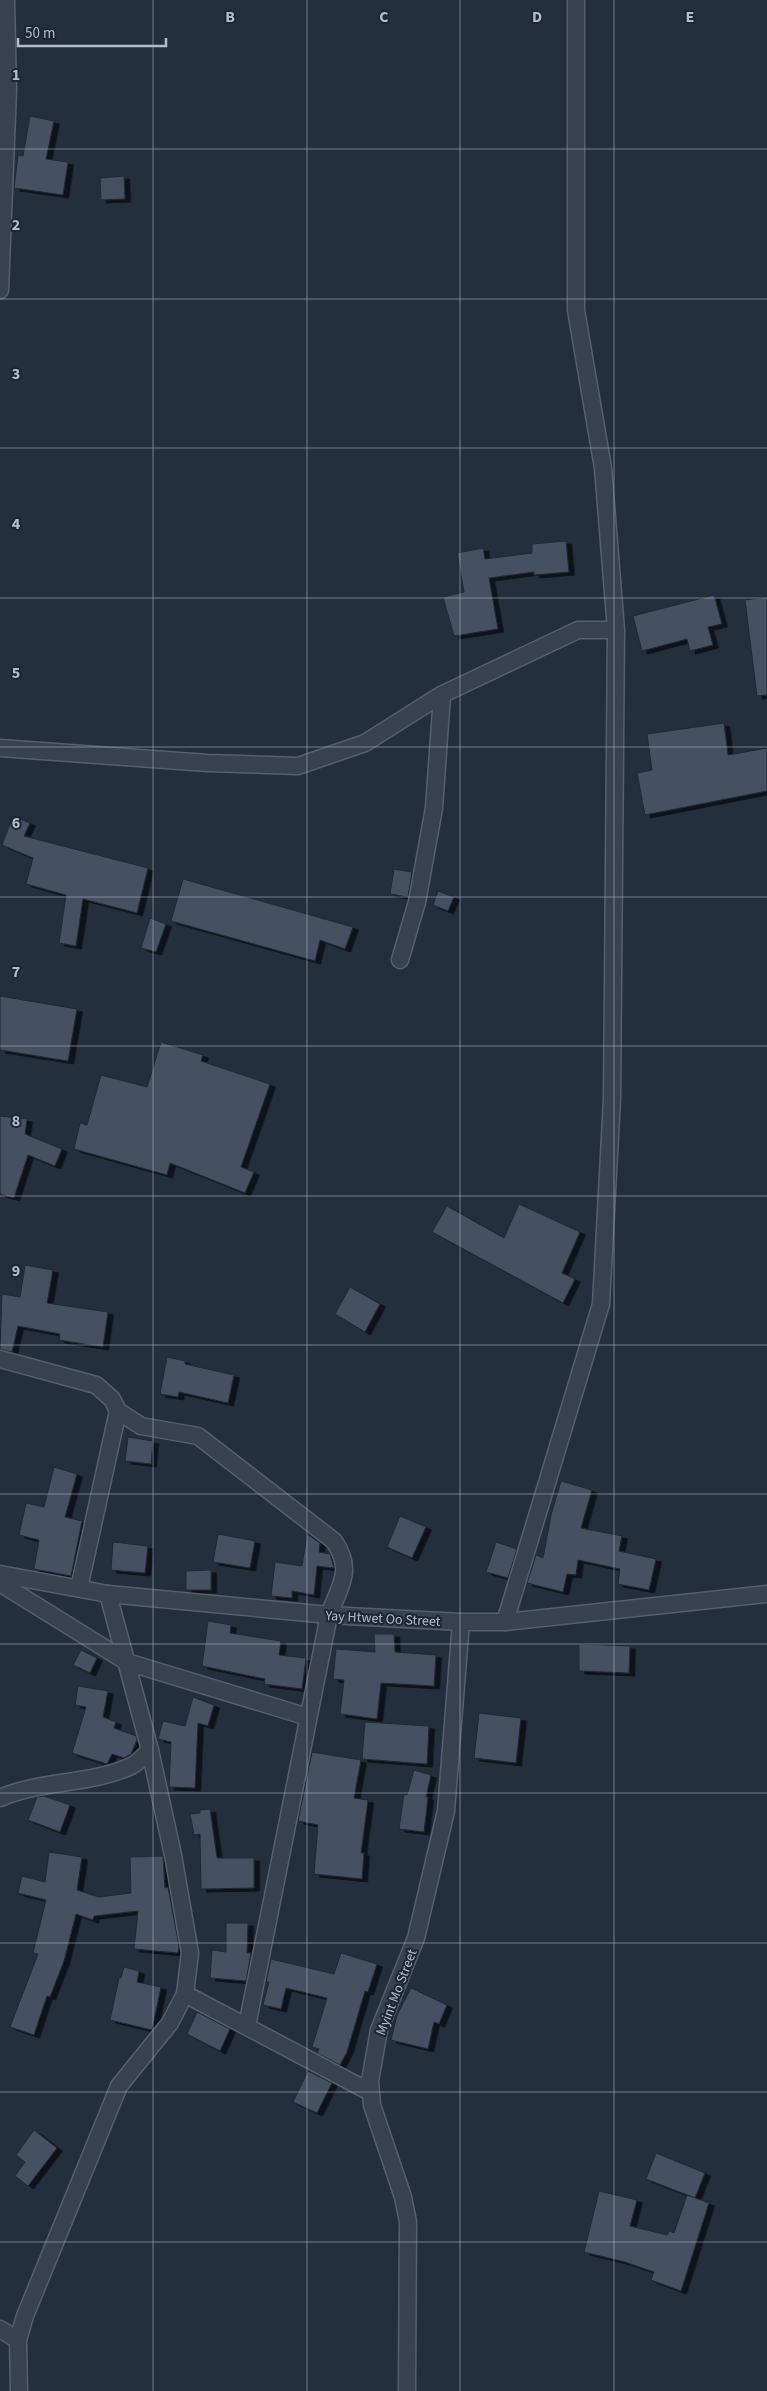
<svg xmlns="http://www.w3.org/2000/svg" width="767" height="2391" viewBox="0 0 767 2391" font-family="'Source Sans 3',sans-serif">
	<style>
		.building { fill: #455162; stroke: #1f2835; filter: url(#shadow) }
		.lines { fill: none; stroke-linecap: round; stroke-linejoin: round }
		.street-casing { stroke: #565f6c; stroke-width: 19 }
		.street { stroke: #38414e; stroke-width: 16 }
		.grid { fill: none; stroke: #b4bcc9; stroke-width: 1; stroke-opacity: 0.55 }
		.labels { text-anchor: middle; stroke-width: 4; stroke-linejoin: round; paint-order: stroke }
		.street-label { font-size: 14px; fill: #b4bcc9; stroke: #1d2633 }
		.grid-label { font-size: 16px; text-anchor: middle; font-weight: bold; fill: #b4bcc9; stroke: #1d2633; stroke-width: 4; stroke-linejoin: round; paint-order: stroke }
	</style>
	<defs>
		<filter id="shadow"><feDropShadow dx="5.5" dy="3" stdDeviation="0" flood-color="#0009"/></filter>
	</defs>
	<rect width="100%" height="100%" fill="#242f3e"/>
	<g class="building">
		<path d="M30,116L54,121L46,159L68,162L63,195L14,188L18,155L23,156Z"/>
		<path d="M124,176L125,199L101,200L100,178Z"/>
		<path d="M566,541L569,572L534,575V572L489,578L498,629L454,636L443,597L464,592L457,553L483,548L485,559L532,553V544Z"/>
		<path d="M714,595L722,624L708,627L713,645L690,651L687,639L642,651L633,616Z"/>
		<path d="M767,597V695L757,696L745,600Z"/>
		<path d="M724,723L728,755L767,748V791L645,815L637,773L652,770L647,734Z"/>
		<path d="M13,816L30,823L24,836L148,868L137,913L83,899L76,946L59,943L66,895L26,884L33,858L2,845Z"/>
		<path d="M394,869L412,872L408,897L390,894Z"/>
		<path d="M183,879L353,927L345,949L320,940L315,961L171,921Z"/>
		<path d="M438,891L454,897L448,911L433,905Z"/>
		<path d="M150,918L166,924L156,952L141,948Z"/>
		<path d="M0,996L77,1009L68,1061L0,1050Z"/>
		<path d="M161,1042L203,1055L201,1061L270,1084L241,1167L254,1172L245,1193L170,1163L167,1175L74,1149L80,1123L87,1125L101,1075L147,1087Z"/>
		<path d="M0,1116L27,1119L25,1134L62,1149L55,1166L28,1155L14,1198L0,1194Z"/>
		<path d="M519,1204L580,1232L562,1273L575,1279L563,1303L432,1232L447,1206L504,1238Z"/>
		<path d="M25,1265L53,1270L47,1303L108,1312L103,1347L59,1340L60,1334L18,1326L12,1352L0,1349L2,1294L20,1297Z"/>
		<path d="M350,1287L380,1304L365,1332L335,1314Z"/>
		<path d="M167,1357L185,1361V1364L234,1375L228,1403L179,1392L178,1397L160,1394Z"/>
		<path d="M128,1437L153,1441L151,1464L125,1461Z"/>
		<path d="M54,1467L77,1474L65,1517L82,1521L71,1576L34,1569L39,1540L19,1535L26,1503L44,1507Z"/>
		<path d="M561,1481L592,1490L581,1528L622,1536L619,1551L656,1559L649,1590L618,1584L620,1569L578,1560L576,1575L567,1574L563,1592L527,1583L536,1555L543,1558L551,1515Z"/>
		<path d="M400,1516L426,1527L412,1558L387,1547Z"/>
		<path d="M218,1534L255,1541L250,1568L213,1562Z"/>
		<path d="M307,1534L320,1543L319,1552L330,1554L334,1568L317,1566L314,1595L292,1591V1598L271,1596L275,1562L302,1566Z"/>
		<path d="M113,1542L148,1546L145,1573L111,1570Z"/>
		<path d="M496,1542L517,1549L508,1578L486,1572Z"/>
		<path d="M211,1570V1590H186V1571Z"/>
		<path d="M208,1621L231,1625L230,1633L281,1641L279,1655L306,1658L302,1689L264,1684L265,1679L202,1666Z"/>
		<path d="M374,1634H394L395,1652L436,1655L434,1686L381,1683L377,1719L340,1714L344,1680L333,1679L336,1649L375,1652Z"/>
		<path d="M579,1644L630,1646L629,1673L579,1671Z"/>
		<path d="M81,1650L97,1658L90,1673L73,1665Z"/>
		<path d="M78,1686L108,1691L103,1717L116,1722L114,1728L136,1736L137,1740L131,1754L124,1758L112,1754L107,1764L72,1753L86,1707L75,1705Z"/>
		<path d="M193,1697L214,1705L208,1726L198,1723L195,1788L169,1787L171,1742L158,1739L163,1721L185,1726Z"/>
		<path d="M479,1713L521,1718L516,1763L474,1758Z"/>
		<path d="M365,1722L429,1726L427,1764L362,1759Z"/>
		<path d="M312,1752L361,1760L354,1798L368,1800L361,1853H364L362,1879L314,1874L318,1825L298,1821Z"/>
		<path d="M414,1770L431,1775L426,1797H428L424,1832L399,1829L404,1794L407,1795Z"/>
		<path d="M44,1796L70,1805L60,1832L28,1820L37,1797Z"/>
		<path d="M210,1809L217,1858H254V1888L201,1889L200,1834L194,1835L190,1814L200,1813V1810Z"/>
		<path d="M49,1852L82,1857L77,1890L99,1897L131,1893L130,1857L163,1856L165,1888L168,1887L179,1946L178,1953L134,1949L138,1911L94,1916L93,1920L76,1914L64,1961L50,1997L47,1996L34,2035L10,2027L38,1954L33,1953L46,1900L18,1893L22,1876L45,1882Z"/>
		<path d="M226,1923H248L247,1953H251L246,1981L210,1978L212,1950L226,1952Z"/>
		<path d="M341,1953L377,1964L368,1992L365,1991L347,2052L340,2065L317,2053L319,2049L312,2047L327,1998L286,1988L281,2009L263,2005L269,1982H266L271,1959L334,1974Z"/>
		<path d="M124,1967L139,1971L137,1982L161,1987L152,2030L110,2020L119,1978H121Z"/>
		<path d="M411,1988L447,2005L439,2024L434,2022L428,2049L391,2040L397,2015Z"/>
		<path d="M197,2012L230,2029L220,2051L187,2034Z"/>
		<path d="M308,2071L332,2083L317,2113L293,2102Z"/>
		<path d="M34,2130L57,2148L28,2186L15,2176L25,2162L16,2155Z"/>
		<path d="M656,2153L705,2173L695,2198L646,2179Z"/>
		<path d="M599,2191L637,2200L630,2226L667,2235L669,2231L674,2233L687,2195L709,2203L681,2291L651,2280L654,2272L625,2262L584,2252Z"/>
	</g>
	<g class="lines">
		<defs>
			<g id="street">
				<path d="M0,290L8,90L6,0"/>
				<path d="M0,748L207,763L298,766L365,743L441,695L578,630H616"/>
				<path d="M400,960L417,902L434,808L442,695"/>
				<path d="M0,1359L96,1385L112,1399L118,1411L141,1426L198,1436L334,1541C354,1571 340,1585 329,1615L247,2026"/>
				<path d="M0,1574L108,1594L329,1615L461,1622H505L767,1594"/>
				<path d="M0,1583L127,1662L308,1717"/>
				<path d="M79,1588L118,1411"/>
				<path d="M505,1622L601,1304L612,1099L616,630L603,468L576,310V0"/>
				<path d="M0,1798C41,1780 88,1785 129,1767C137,1764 144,1756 150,1750"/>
				<path d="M185,1994L370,2092"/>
				<path d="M0,2329L18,2340"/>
				<path d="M19,2391L18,2340L25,2316L119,2086L170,2023L185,1994L190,1953L173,1855L150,1750L108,1594"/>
				<path d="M407,2391L408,2222L403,2197L372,2105L370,2081L379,2030L416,1938L446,1811L461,1622"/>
			</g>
		</defs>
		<use href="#street" class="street-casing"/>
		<use href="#street" class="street"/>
	</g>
	<path class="grid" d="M153,0V2391M307,0V2391M460,0V2391M614,0V2391M0,149H767M0,299H767M0,448H767M0,598H767M0,747H767M0,897H767M0,1046H767M0,1196H767M0,1345H767M0,1494H767M0,1644H767M0,1793H767M0,1943H767M0,2092H767M0,2242H767"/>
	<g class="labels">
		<g class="street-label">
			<text transform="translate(383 1618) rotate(3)" y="5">Yay Htwet Oo Street</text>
			<text transform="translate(396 1992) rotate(-69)" y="5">Myint Mo Street</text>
		</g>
	</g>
	<g class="grid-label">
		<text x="230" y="22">B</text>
		<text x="384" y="22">C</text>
		<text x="537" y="22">D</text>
		<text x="690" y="22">E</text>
		<text x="16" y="80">1</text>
		<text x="16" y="230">2</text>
		<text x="16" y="379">3</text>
		<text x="16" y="529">4</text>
		<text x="16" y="678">5</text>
		<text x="16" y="828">6</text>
		<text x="16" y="977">7</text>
		<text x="16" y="1126">8</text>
		<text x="16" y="1276">9</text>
	</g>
	<path d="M18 38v8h148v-8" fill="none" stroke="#b4bcc9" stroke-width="2.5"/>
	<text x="25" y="38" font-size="15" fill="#b4bcc9" stroke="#1d2633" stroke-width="4" paint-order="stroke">50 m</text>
</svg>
